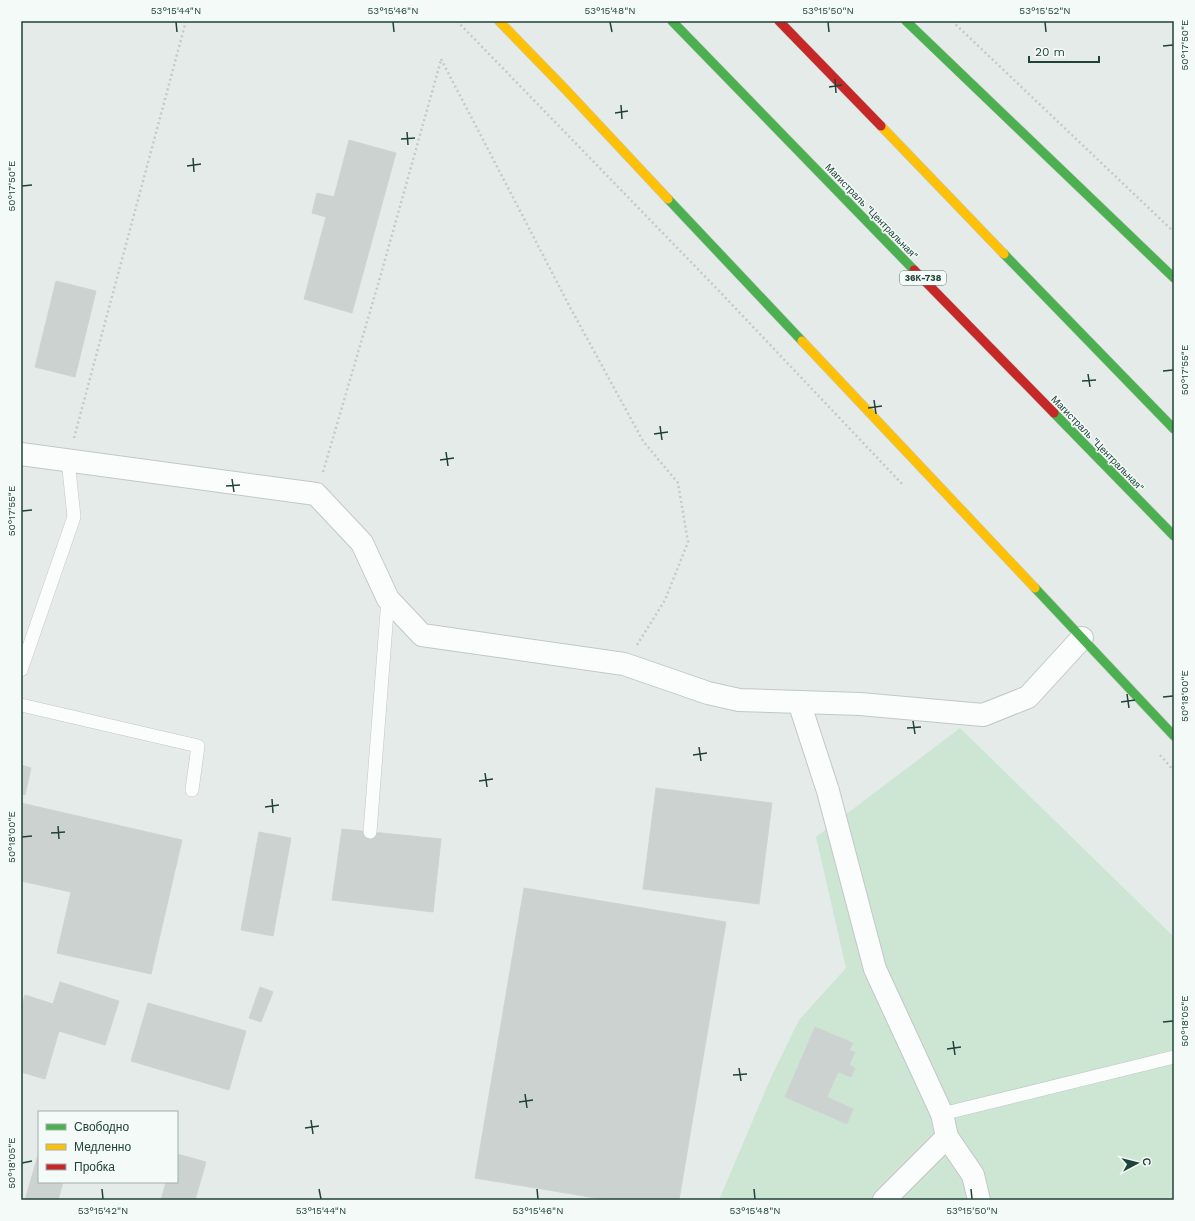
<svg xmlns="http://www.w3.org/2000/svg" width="1195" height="1221" viewBox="0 0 1195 1221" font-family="'Work Sans',sans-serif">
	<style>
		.green { fill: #cde6d4 }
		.building { fill: #ccd2d0; stroke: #ced4d1 }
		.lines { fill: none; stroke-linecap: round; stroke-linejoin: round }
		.lane-casing { stroke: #c2c8c5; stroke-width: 14 }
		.street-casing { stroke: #c2c8c5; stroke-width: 24 }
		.fast-casing { stroke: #c0c9c5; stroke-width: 10 }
		.slow-casing { stroke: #c0c9c5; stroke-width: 10 }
		.jam-casing { stroke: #c0c9c5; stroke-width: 10 }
		.path { stroke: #c1cbc8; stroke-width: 2.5; stroke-dasharray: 2 3; stroke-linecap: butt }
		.lane { stroke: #fbfcfc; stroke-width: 13 }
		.street { stroke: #fbfcfc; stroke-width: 22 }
		.fast { stroke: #4caf50; stroke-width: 9 }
		.slow { stroke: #ffc107; stroke-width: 9 }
		.jam { stroke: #c62828; stroke-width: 9 }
		.ticks { fill: none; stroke: #204238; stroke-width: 1.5 }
		.labels { text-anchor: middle; stroke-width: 3; stroke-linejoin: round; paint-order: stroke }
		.shield { fill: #f3faf7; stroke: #5f7971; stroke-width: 1 }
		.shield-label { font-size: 9px; font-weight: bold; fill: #204238 }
		.street-label { font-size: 10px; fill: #204238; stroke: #f3faf7 }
		.neatline { fill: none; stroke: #204238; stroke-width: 1.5 }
		.ticks-label { font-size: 10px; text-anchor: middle; fill: #204238 }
	</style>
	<rect width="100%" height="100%" fill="#e5ebe8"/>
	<path class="green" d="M960,728L1174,937V1200H719L772,1075L799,1020L846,968L816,837Z"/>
	<g class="building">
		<path d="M349,140L396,153L352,313L304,299L326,217L312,213L317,193L334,197Z"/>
		<path d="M56,281L96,291L75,377L35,367Z"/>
		<path d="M21,765L31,768L25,795L21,794Z"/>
		<path d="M656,788L772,803L759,904L643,889Z"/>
		<path d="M21,803L182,840L151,974L57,953L71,892L21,881Z"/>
		<path d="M342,829L441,839L433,912L332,900Z"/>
		<path d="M259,832L291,838L273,936L241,930Z"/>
		<path d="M524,888L726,922L679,1200H608L475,1178Z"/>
		<path d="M60,982L119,1001L105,1045L59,1031L45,1079L21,1072V1009L25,995L53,1004Z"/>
		<path d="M260,987L273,992L261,1022L249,1018Z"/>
		<path d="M148,1003L246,1031L229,1090L131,1061Z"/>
		<path d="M815,1027L853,1043L849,1050L855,1052L849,1065L855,1068L851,1077L838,1072L827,1097L853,1109L847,1124L785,1097Z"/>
		<path d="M39,1152V1182H63L58,1200H25Z"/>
		<path d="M177,1154L206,1162L195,1200H161L166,1182H177Z"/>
	</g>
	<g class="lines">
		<defs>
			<g id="lane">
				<path d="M21,670L74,517L68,460"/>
				<path d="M21,705L198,746L192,790"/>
				<path d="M370,832L388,599"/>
				<path d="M942,1114L1174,1057"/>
			</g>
			<g id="street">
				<path d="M21,454L316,494L362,543L388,599L422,635L624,664L708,693L739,700L860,704L983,715L1028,697L1082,638"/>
				<path d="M799,702L828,791L875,969L942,1114L947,1137L973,1175L979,1200"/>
				<path d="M884,1200L947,1137"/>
			</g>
			<g id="fast">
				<path d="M672,21L914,270"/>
				<path d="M906,21L1174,278"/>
				<path d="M668,199L802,341"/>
				<path d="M1004,254L1174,429"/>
				<path d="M1054,413L1174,536"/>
				<path d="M1035,588L1174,736"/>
			</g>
			<g id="slow">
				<path d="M499,21L566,90L668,199"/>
				<path d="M881,126L1004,254"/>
				<path d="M802,341L1035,588"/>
			</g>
			<g id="jam">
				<path d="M779,21L881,126"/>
				<path d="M914,270L1054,413"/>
			</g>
		</defs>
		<use href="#lane" class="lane-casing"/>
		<use href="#street" class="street-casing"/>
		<use href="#fast" class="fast-casing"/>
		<use href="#slow" class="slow-casing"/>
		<use href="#jam" class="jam-casing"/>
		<g class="path">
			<path d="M457,21L721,293L904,486"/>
			<path d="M952,21L1174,232"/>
			<path d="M441,59L571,309L643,441L678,483L688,542L665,600L637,645"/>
			<path d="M74,438L186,21"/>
			<path d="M323,472L381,274L441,60"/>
			<path d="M1160,755L1174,771"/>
		</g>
		<use href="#lane" class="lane"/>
		<use href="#street" class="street"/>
		<use href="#fast" class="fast"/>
		<use href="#slow" class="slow"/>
		<use href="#jam" class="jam"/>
	</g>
	<path class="ticks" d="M176,22L177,32M393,22L394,32M610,22L612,32M828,22L829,32M1045,22L1046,32M1163,46L1173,45M835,79L836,93M829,87L842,85M621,105L622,119M615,113L628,111M407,132L408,145M401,139L415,138M193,158L194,172M187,166L201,164M22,186L32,185M1163,371L1173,370M1088,374L1090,387M1082,381L1096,380M874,400L876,414M868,408L882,406M660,426L662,440M654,434L668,432M446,452L448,466M440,460L454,458M232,479L234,492M226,486L240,485M22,511L32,510M1127,694L1129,708M1163,697L1173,696M1121,702L1135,700M913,721L915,734M907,728L921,727M699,747L701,761M693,755L707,753M485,773L487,787M479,781L493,779M272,799L273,813M265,807L279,805M58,826L59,839M51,833L65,832M22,837L32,836M1163,1022L1173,1021M953,1041L955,1055M947,1049L961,1047M739,1068L741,1081M733,1075L747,1074M525,1094L527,1108M519,1102L533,1100M311,1120L313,1134M305,1128L319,1126M22,1163L32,1161M102,1189L103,1199M319,1189L321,1199M537,1189L538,1199M754,1189L755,1199M971,1189L972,1199"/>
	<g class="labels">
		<rect class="shield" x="900" y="271" width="46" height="14" rx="3"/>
		<g class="shield-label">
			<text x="923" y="281">36К-738</text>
		</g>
		<g class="street-label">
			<text transform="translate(872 211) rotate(46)" y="4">Магистраль "Центральная"</text>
			<text transform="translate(1098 443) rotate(46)" y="4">Магистраль "Центральная"</text>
		</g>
	</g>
	<rect width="1195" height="1221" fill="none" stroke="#f3faf7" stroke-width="44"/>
	<rect x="38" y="1111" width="140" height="72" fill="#f3faf7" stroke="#9fb0ab"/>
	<rect x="46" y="1124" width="20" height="6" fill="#4caf50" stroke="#9fb0ab"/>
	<text x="74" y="1131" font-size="12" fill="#204238">Свободно</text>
	<rect x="46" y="1144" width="20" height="6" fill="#ffc107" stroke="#9fb0ab"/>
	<text x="74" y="1151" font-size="12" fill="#204238">Медленно</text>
	<rect x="46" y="1164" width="20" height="6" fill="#c62828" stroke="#9fb0ab"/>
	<text x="74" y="1171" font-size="12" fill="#204238">Пробка</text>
	<g transform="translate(1137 1163) rotate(83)" stroke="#f3faf7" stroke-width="3" paint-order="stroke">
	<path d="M0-3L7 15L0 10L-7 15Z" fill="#204238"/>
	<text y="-6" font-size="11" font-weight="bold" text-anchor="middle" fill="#204238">С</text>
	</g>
	<path d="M1029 56v6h70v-6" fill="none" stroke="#204238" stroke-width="2"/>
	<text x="1035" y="56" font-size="12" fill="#204238" stroke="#f3faf7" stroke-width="3" paint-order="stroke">20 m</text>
	<rect x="22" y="22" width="1151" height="1177" class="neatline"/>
	<g class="ticks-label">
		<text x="176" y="14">53°15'44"N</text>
		<text x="393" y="14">53°15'46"N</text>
		<text x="610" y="14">53°15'48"N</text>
		<text x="828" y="14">53°15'50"N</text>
		<text x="1045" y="14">53°15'52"N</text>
		<text transform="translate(1184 45) rotate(-90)" y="4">50°17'50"E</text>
		<text transform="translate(11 186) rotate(-90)" y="4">50°17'50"E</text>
		<text transform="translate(1184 370) rotate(-90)" y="4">50°17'55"E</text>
		<text transform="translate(11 511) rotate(-90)" y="4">50°17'55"E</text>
		<text transform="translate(1184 696) rotate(-90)" y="4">50°18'00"E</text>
		<text transform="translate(11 837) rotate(-90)" y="4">50°18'00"E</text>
		<text transform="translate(1184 1021) rotate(-90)" y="4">50°18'05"E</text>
		<text transform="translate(11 1163) rotate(-90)" y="4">50°18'05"E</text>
		<text x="103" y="1214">53°15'42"N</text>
		<text x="321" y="1214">53°15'44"N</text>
		<text x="538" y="1214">53°15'46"N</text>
		<text x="755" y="1214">53°15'48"N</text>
		<text x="972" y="1214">53°15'50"N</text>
	</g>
</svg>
